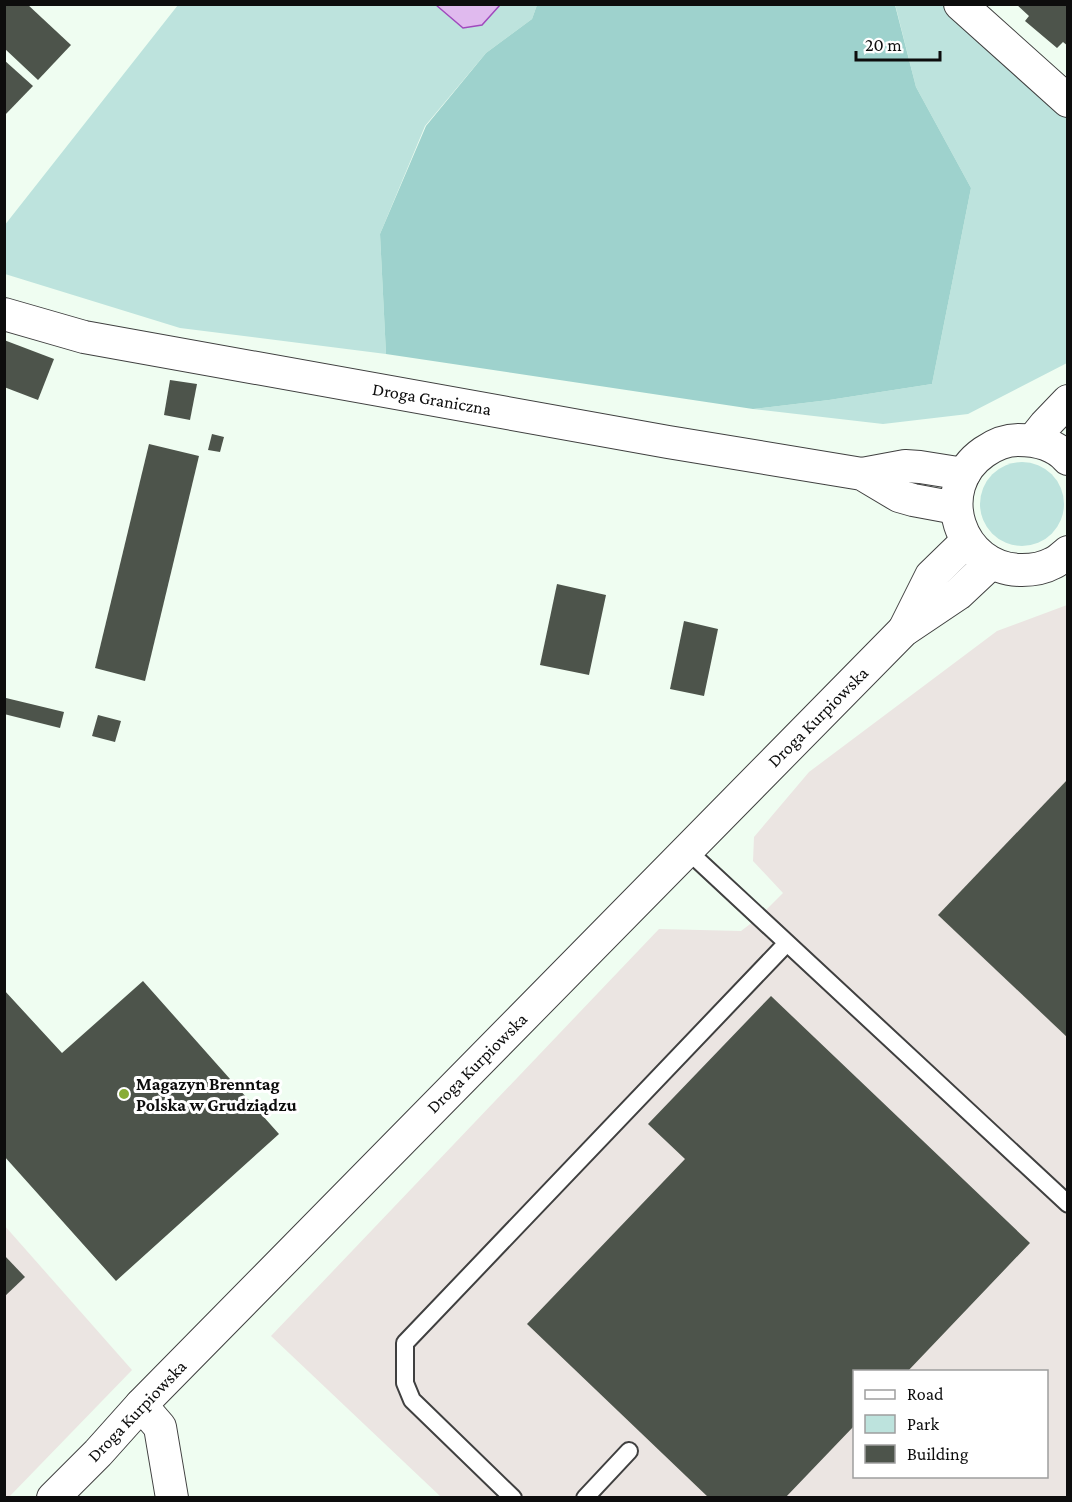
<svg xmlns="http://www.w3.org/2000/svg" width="1072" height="1502" viewBox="0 0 1072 1502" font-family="'Crimson Pro',serif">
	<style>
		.industrial { fill: #ebe5e2; fill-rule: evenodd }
		.green { fill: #bde3dd }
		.forest { fill: #9ed2cd }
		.water { fill: #e0baee; stroke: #a04abd; stroke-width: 1.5 }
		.building { fill: #4d544b }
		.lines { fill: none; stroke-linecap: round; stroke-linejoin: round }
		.lane-casing { stroke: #404040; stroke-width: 20 }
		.street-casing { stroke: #404040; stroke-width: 34 }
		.lane { stroke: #fff; stroke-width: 16 }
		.street { stroke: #fff; stroke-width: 32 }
		.poi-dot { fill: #88ac36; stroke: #fff; stroke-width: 2 }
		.labels { text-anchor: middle; stroke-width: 6; stroke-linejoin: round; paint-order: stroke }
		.street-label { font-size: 18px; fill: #0d0d0d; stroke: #fff }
		.poi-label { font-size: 18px; font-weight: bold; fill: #0d0d0d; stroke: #fff; text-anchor: start }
	</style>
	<rect width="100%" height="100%" fill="#effdf1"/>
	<g class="industrial">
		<path d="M1067,605V1497H441L271,1336L659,929L741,931L758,918L783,893L753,861L754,837L809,772L997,631ZM854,1372H1046V1476H854Z"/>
		<path d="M4,1225L132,1370L8,1498L4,1497Z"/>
	</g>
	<g class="green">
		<path d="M895,4L975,5L1067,84V363L968,414L883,424L753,409L829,400L932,384L971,188L916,87Z"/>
		<path d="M178,5H537L532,19L486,53L425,126L380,234L386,354L180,328L5,274L4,226Z"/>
		<circle cx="1022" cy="504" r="42"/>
	</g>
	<path class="forest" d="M537,5H895L916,87L971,188L932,384L829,400L753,409L386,354L380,234L426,126L486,53L532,19Z"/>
	<path class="water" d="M436,5V4L500,5L482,25L463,28Z"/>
	<g class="building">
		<path d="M4,4H27L71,45L38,80L4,48Z"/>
		<path d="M1016,4H1064L1068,7V46L1063,42L1057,48L1025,21L1029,16Z"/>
		<path d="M4,60L33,86L4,116Z"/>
		<path d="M4,340L54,359L38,400L4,387Z"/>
		<path d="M170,380L197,384L190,420L164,415Z"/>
		<path d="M212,434L224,437L220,452L208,450Z"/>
		<path d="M149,444L199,456L145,681L95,668Z"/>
		<path d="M557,584L606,595L589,675L540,665Z"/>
		<path d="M684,621L718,629L704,696L670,689Z"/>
		<path d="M6,698L64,712L60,728L4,714Z"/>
		<path d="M98,715L121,721L115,742L92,736Z"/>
		<path d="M1068,779V1038L938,915Z"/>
		<path d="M143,981L279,1134L116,1281L4,1156V990L62,1053Z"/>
		<path d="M771,996L1030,1243L907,1372H854V1426L785,1498H709L527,1324L685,1159L648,1124Z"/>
		<path d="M4,1255L25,1277L4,1297Z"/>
	</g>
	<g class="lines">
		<defs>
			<g id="lane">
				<path d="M687,850L1068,1204"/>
				<path d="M513,1498L412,1400L405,1383V1343L786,944"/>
				<path d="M585,1498L629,1451"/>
			</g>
			<g id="street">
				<path d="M960,4L1068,101"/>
				<path d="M4,314L84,337L668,442L862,474L899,496L913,500L956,508"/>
				<path d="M1033,440L1045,425L1068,401"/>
				<path d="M1068,459C1055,444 1037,440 1018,440C1006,440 994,445 984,452C932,488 959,570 1022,570C1032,570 1044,568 1053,563C1058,561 1063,556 1068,552"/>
				<path d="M862,474L905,466L920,467L964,474"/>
				<path d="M904,630L931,576L967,541"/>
				<path d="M141,1405L160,1427L172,1498"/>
				<path d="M53,1498L98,1453L141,1405L903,631L958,594L991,563"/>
			</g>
		</defs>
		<use href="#lane" class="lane-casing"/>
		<use href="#street" class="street-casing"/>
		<use href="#lane" class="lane"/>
		<use href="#street" class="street"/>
	</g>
	<circle class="poi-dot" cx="124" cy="1094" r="6"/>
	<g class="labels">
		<g class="street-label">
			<text transform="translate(432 399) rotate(10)" y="6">Droga Graniczna</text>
			<text transform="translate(818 717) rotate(-45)" y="6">Droga Kurpiowska</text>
			<text transform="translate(477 1063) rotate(-45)" y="6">Droga Kurpiowska</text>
			<text transform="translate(137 1411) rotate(-46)" y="6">Droga Kurpiowska</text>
		</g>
		<g class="poi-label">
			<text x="136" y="1090">Magazyn Brenntag<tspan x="136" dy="21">Polska w Grudziądzu</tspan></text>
		</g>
	</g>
	<rect width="1072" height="1502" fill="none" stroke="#0d0d0d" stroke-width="12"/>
	<rect x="853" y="1370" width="195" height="108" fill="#ffffff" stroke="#9e9e9e" stroke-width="1.5"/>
	<rect x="865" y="1390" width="30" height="9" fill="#ffffff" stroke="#9e9e9e" stroke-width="1.5"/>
	<text x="907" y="1400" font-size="18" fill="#0d0d0d">Road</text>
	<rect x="865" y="1415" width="30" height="18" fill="#bde3dd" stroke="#9e9e9e" stroke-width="1.5"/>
	<text x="907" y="1430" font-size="18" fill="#0d0d0d">Park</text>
	<rect x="865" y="1445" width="30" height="18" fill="#4d544b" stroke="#9e9e9e" stroke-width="1.5"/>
	<text x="907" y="1460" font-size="18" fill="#0d0d0d">Building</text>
	<path d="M856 51v9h84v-9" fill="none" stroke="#0d0d0d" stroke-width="3"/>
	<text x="865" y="51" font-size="18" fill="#0d0d0d" stroke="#ffffff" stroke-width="4.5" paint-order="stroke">20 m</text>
</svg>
